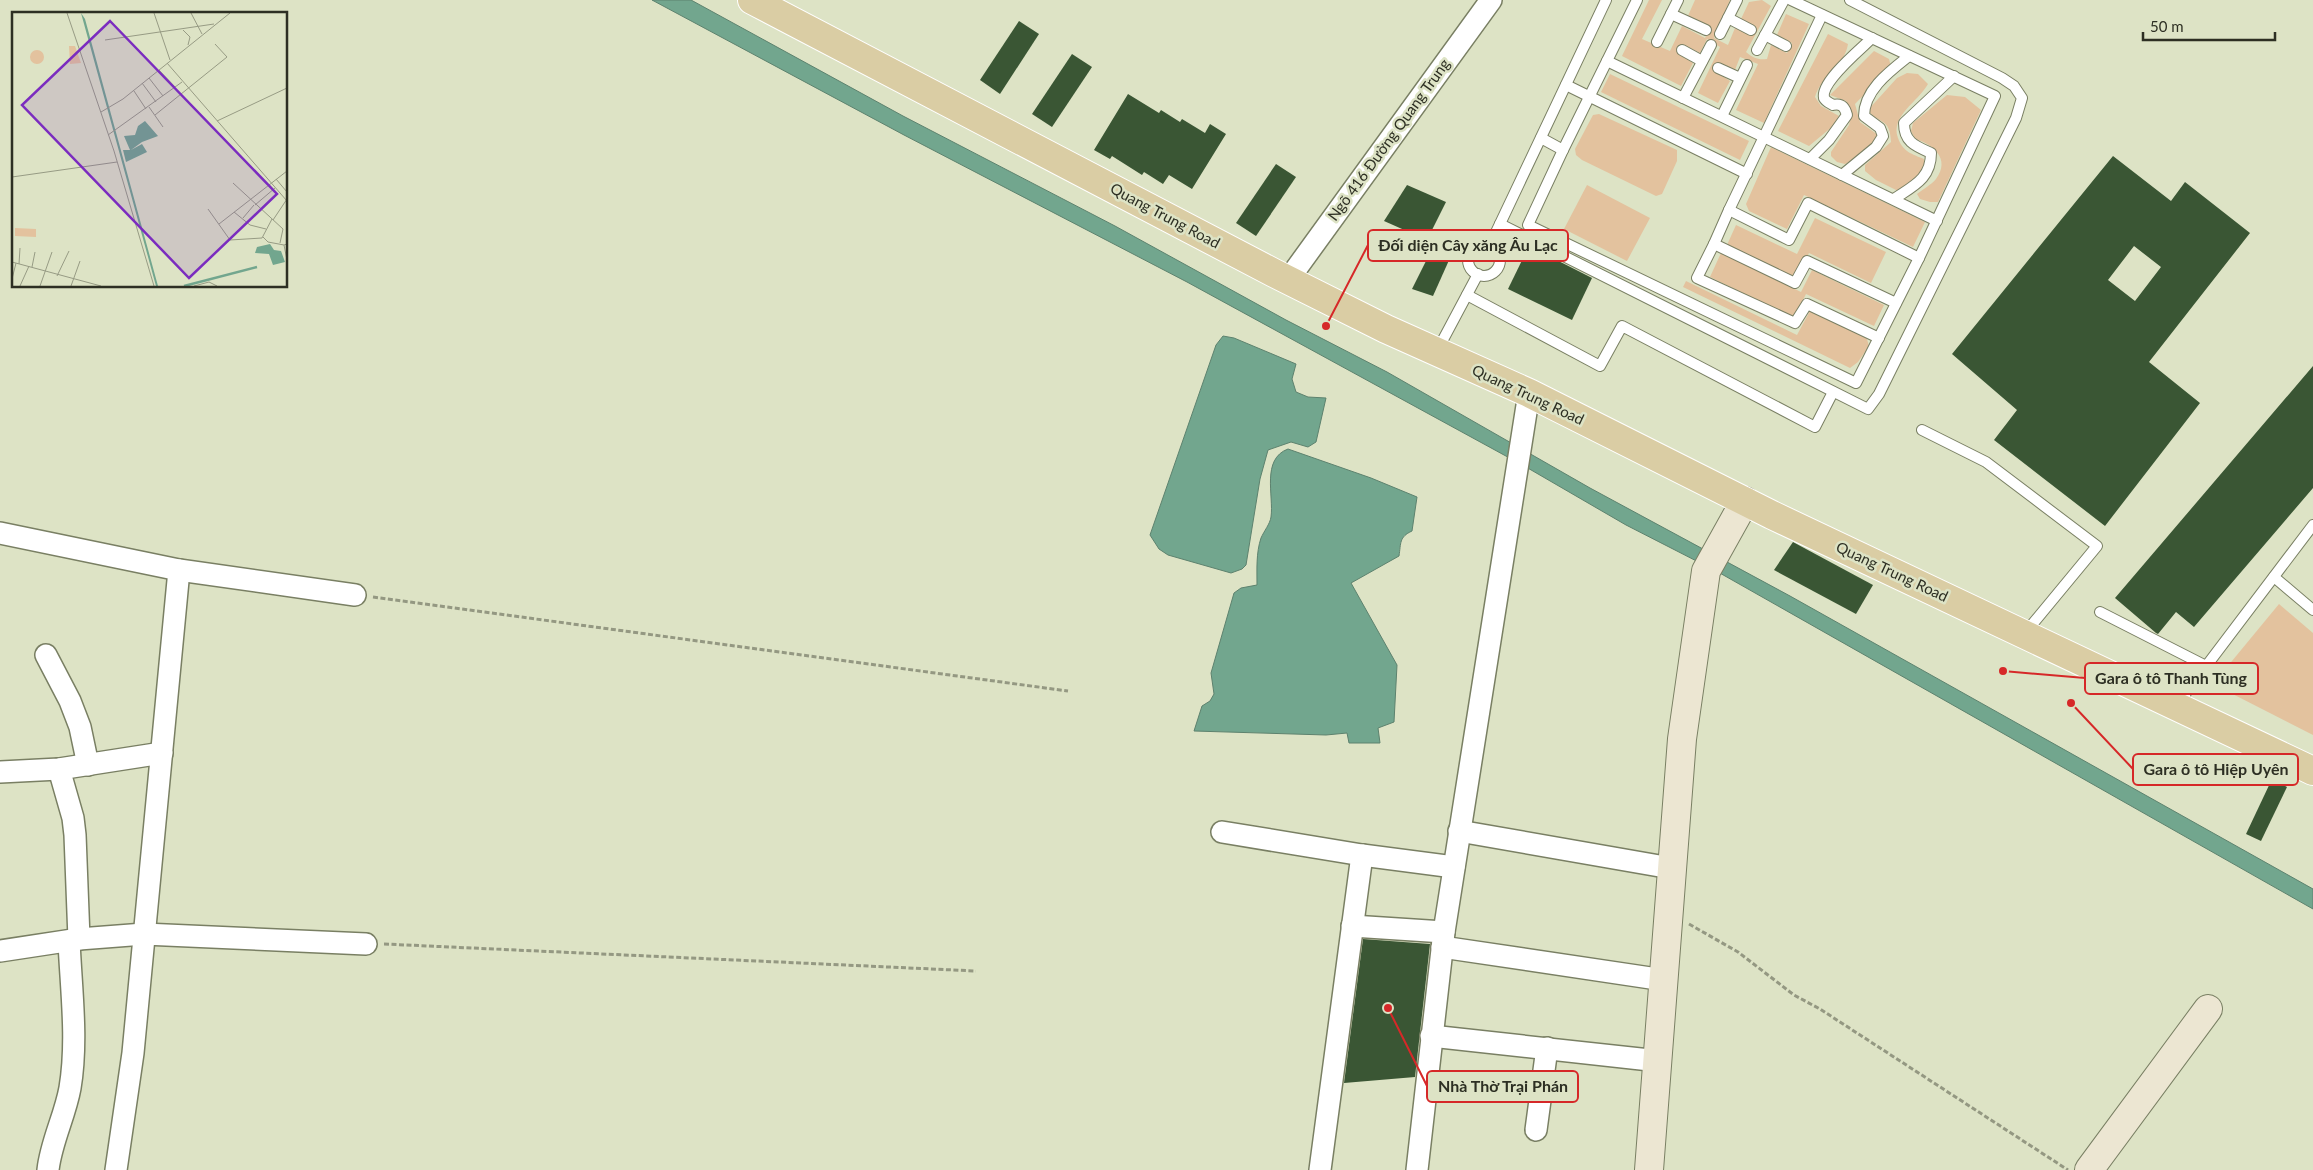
<svg xmlns="http://www.w3.org/2000/svg" width="2313" height="1170" viewBox="0 0 2313 1170" font-family="Lato,sans-serif">
	<style>
		.green { fill: #e3c29e }
		.water { fill: #72a68e; stroke: #5d826e }
		.building { fill: #3a5634; fill-rule: evenodd }
		.lines { fill: none; stroke-linecap: round; stroke-linejoin: round }
		.lane-casing { stroke: #797f63; stroke-width: 12 }
		.street-casing { stroke: #797f63; stroke-width: 24 }
		.secondary-casing { stroke: #797f63; stroke-width: 30 }
		.primary-casing { stroke: #fff; stroke-width: 30 }
		.path { stroke: #949882; stroke-width: 3; stroke-dasharray: 5 2.5; stroke-linecap: butt }
		.lane { stroke: #fff; stroke-width: 10 }
		.street { stroke: #fff; stroke-width: 21 }
		.secondary { stroke: #ece6d2; stroke-width: 28 }
		.primary { stroke: #dacda4; stroke-width: 28 }
		.labels { text-anchor: middle; stroke-width: 5; stroke-linejoin: round; paint-order: stroke }
		.street-label { font-size: 15px; fill: #2d2f23; stroke: #dde3c5 }
		.inset-river { fill: none; stroke: #72a68e; stroke-width: 2.5 }
		.inset-road { fill: none; stroke: #979b84; stroke-width: 1 }
		.view { fill: #7b2cbf; fill-opacity: 0.15; stroke: #7b2cbf; stroke-width: 2.5 }
		.inset-edge { fill: none; stroke: #2d2f23; stroke-width: 2.5 }
		.leader { fill: none; stroke: #d62828; stroke-width: 2 }
		.callout-dot { fill: #d62828; stroke: #dde3c5; stroke-width: 2 }
		.callout { fill: #dde3c5; stroke: #d62828; stroke-width: 2 }
		.callout-label { font-size: 16px; text-anchor: middle; font-weight: bold; fill: #2d2f23 }
	</style>
	<rect width="100%" height="100%" fill="#dde3c5"/>
	<g class="green">
		<path d="M1649,0H1662L1642,39L1670,51L1682,26L1705,38L1710,27L1687,18L1695,0H1730L1714,38L1728,45L1735,28L1752,35L1755,27L1741,19L1749,2L1762,0L1771,6L1746,52C1753,58 1758,60 1767,59L1771,45L1787,53L1792,43L1777,35L1786,14L1809,24L1764,123L1736,110L1758,64L1740,57L1735,70L1715,71L1730,81L1718,103L1698,93L1720,47L1707,39L1700,53L1682,44L1678,53L1693,63L1681,86L1622,56Z"/>
		<path d="M1828,34L1848,44C1845,65 1821,76 1815,97L1821,106L1839,116L1833,126L1809,146L1778,131Z"/>
		<path d="M1874,51L1889,59L1891,67L1855,104L1860,122L1878,135C1875,148 1857,157 1845,164L1837,162L1831,156V152L1849,125L1852,113L1846,101L1830,95Z"/>
		<path d="M1907,73L1918,74L1928,84C1918,102 1890,116 1898,138C1903,152 1912,154 1924,159V168L1915,178L1898,191L1876,180L1865,171V165L1891,142C1890,116 1878,125 1868,110L1897,78Z"/>
		<path d="M1610,74L1749,141L1740,160L1601,92Z"/>
		<path d="M1947,95L1965,97L1981,110L1938,202H1930L1920,199L1917,194C1923,189 1931,185 1936,179C1951,159 1933,144 1915,139L1911,131L1913,123Z"/>
		<path d="M1599,114L1677,150V161L1662,194L1656,196L1582,160L1576,155L1575,149L1593,115Z"/>
		<path d="M1771,147L1925,222L1913,247L1804,195L1787,229L1749,211L1746,204Z"/>
		<path d="M1587,185L1650,218L1627,261L1564,229Z"/>
		<path d="M1815,218L1886,252L1871,283L1809,253L1797,278L1727,245L1736,225L1797,254Z"/>
		<path d="M1721,253L1801,292L1812,270L1884,305L1874,326L1806,294L1794,318L1710,277Z"/>
		<path d="M1686,281L1797,335L1811,309L1866,336L1869,346L1858,362L1850,368L1683,287Z"/>
		<path d="M2279,604L2313,633V735L2213,684Z"/>
	</g>
	<g class="water">
		<path d="M652,0H691L903,116L1115,226L1286,320L1387,372L1590,488L1790,596L2313,889V909L1718,572L1626,525L1526,467L1187,282L904,135Z"/>
		<path d="M1223,336L1234,338L1296,364L1292,379L1296,392L1308,397L1326,398L1316,442L1308,447L1291,442L1268,450L1260,479L1246,565L1242,569L1231,573L1168,555L1159,549L1150,535L1216,345Z"/>
		<path d="M1288,449L1371,478L1417,497L1412,531C1399,537 1401,543 1399,556L1351,583L1397,665L1394,722L1378,728L1380,743H1349L1347,733L1326,735L1194,731L1202,706L1210,701L1214,694L1211,673L1234,593L1241,588L1257,585C1257,569 1256,553 1261,538C1264,531 1270,524 1271,517C1274,496 1261,459 1288,449Z"/>
	</g>
	<g class="building">
		<path d="M1019,21L1039,34L1000,94L980,80Z"/>
		<path d="M1072,54L1092,67L1052,127L1032,114Z"/>
		<path d="M1128,94L1159,113L1161,110L1180,122L1182,119L1205,133L1210,124L1226,134L1192,189L1169,175L1163,184L1144,172L1142,175L1112,156L1110,159L1094,150Z"/>
		<path d="M2113,156L2171,201L2185,182L2250,233L2149,362L2200,403L2105,526L1994,440L2017,410L1952,354ZM2134,246L2161,267L2135,301L2108,280Z"/>
		<path d="M1276,164L1296,177L1256,236L1236,223Z"/>
		<path d="M1407,185L1446,202L1427,240L1384,221Z"/>
		<path d="M1529,246L1592,278L1572,320L1508,289Z"/>
		<path d="M1431,251L1450,258L1433,296L1412,289Z"/>
		<path d="M2313,366V488L2194,627L2176,612L2158,634L2156,633L2115,598Z"/>
		<path d="M1793,542L1873,585L1856,614L1774,570Z"/>
		<path d="M2272,779L2287,787L2261,841L2246,834Z"/>
		<path d="M1363,939L1430,944L1415,1077L1344,1083Z"/>
	</g>
	<g class="lines">
		<defs>
			<g id="lane">
				<path d="M1637,0L1563,150L1528,225L1856,383L1919,258L1995,96L1791,0"/>
				<path d="M1671,14L1706,30"/>
				<path d="M1822,15L1729,210L1789,240L1808,203L1919,258"/>
				<path d="M1728,18L1751,30"/>
				<path d="M1720,34L1737,0"/>
				<path d="M1765,35L1786,46"/>
				<path d="M1657,42L1678,0"/>
				<path d="M1682,50L1702,61"/>
				<path d="M1757,50L1784,0"/>
				<path d="M1607,61L1937,221"/>
				<path d="M1718,68L1740,78"/>
				<path d="M1566,85L1747,174"/>
				<path d="M1683,98L1711,45"/>
				<path d="M1722,116L1747,65"/>
				<path d="M1541,138L1563,150"/>
				<path d="M1810,159L1829,140L1847,115C1845,107 1841,103 1833,105C1830,103 1826,102 1824,98C1820,82 1861,49 1872,38"/>
				<path d="M1842,175L1876,147L1883,136L1880,128L1864,116C1864,90 1890,71 1909,56"/>
				<path d="M1894,199C1913,186 1931,179 1931,153C1915,146 1904,142 1904,123L1954,76"/>
				<path d="M1729,210L1714,244L1795,283L1807,261L1896,303"/>
				<path d="M1500,224L1868,409L1879,394L2016,118L2022,98L2014,86L2002,78L1850,0"/>
				<path d="M1714,244L1697,278L1795,323L1807,304L1879,338"/>
				<circle cx="1484" cy="260" r="16"/>
				<path d="M1490,245L1606,0"/>
				<path d="M1467,295L1600,366L1622,326L1815,427L1833,392"/>
				<path d="M1437,351L1478,274"/>
				<path d="M1922,430L1986,462L2097,546L2025,633"/>
				<path d="M2274,577L2313,610"/>
				<path d="M2100,612L2206,666"/>
				<path d="M2176,706L2313,525"/>
			</g>
			<g id="street">
				<path d="M1288,280L1491,0"/>
				<path d="M0,533L179,570L355,595"/>
				<path d="M46,655L70,701L80,727L88,765"/>
				<path d="M59,769L73,818L75,835L79,939"/>
				<path d="M0,772L59,769L162,753"/>
				<path d="M1459,831L1671,868"/>
				<path d="M1222,832L1362,855L1454,867"/>
				<path d="M1352,926L1444,932"/>
				<path d="M1442,947L1664,980"/>
				<path d="M0,951L79,939L144,934L366,944"/>
				<path d="M1431,1036L1659,1061"/>
				<path d="M1536,1130L1547,1048"/>
				<path d="M48,1170C51,1142 65,1116 70,1088C78,1040 71,989 69,941"/>
				<path d="M116,1170L133,1053L179,570"/>
				<path d="M1320,1170L1362,855"/>
				<path d="M1417,1170L1444,932L1529,393"/>
			</g>
			<g id="secondary">
				<path d="M1649,1170L1682,739L1706,571L1745,501"/>
				<path d="M2089,1170L2208,1009"/>
			</g>
			<path id="primary" d="M752,0L1274,273L1386,329L1529,393L1772,515L2313,771"/>
		</defs>
		<use href="#lane" class="lane-casing"/>
		<use href="#street" class="street-casing"/>
		<use href="#secondary" class="secondary-casing"/>
		<use href="#primary" class="primary-casing"/>
		<g class="path">
			<path d="M373,597L1068,691"/>
			<path d="M1689,924L1738,952L1794,995L1820,1009L2068,1170"/>
			<path d="M384,944L976,971"/>
		</g>
		<use href="#lane" class="lane"/>
		<use href="#street" class="street"/>
		<use href="#secondary" class="secondary"/>
		<use href="#primary" class="primary"/>
	</g>
	<g class="labels">
		<g class="street-label">
			<text transform="translate(1389 140) rotate(-54)" y="5">Ngõ 416 Đường Quang Trung</text>
			<text transform="translate(1165 216) rotate(28)" y="5">Quang Trung Road</text>
			<text transform="translate(1528 395) rotate(25)" y="5">Quang Trung Road</text>
			<text transform="translate(1892 572) rotate(25)" y="5">Quang Trung Road</text>
		</g>
	</g>
	<g transform="translate(12 12)">
		<rect width="275" height="275" fill="#dde3c5"/>
		<path d="M57,34H63L69,51L58,52ZM18 45a7 7 0 1 1 14 0a7 7 0 1 1-14 0ZM3,216L24,217V225L3,224Z" fill="#e3c29e"/>
		<path d="M69,1L73,7L146,274H144ZM133,109L146,124L130,130L119,138L130,132L135,140L114,150L111,138H118L112,124L123,123L126,114ZM258,232L262,238L269,239L273,250L261,253L257,242L243,241L245,235Z" fill="#72a68e"/>
		<path class="inset-river" d="M172,274L245,255"/>
		<path class="inset-road" d="M55,1L102,139L142,274M142,1L158,48M179,1L190,22M171,18L178,25L176,33M93,28L202,12M155,51L275,189M147,58L163,75M137,66L151,84M130,71L144,90M122,79L134,97M137,95L151,115M89,100L111,87L218,1M143,103L215,45L203,32M205,109L275,76M96,123L170,70M0,165L105,150M264,167L275,180M221,171L271,217L268,231M243,193L263,176M196,197L218,228L250,226L260,207M222,200L238,213L254,217M231,206L242,193M261,208L275,187M207,212L275,159M251,225L256,230L272,233M275,232L272,233L275,248M0,250L89,274M7,252L8,236M20,255L23,240M45,264L57,239M0,267L4,251M8,274L17,254M28,274L40,240M59,274L68,249M182,274L197,270L205,274"/>
		<path class="view" d="M98,9L265,182L177,266L10,93Z"/>
		<rect width="275" height="275" class="inset-edge"/>
	</g>
	<path class="leader" d="M1326 326L1368 245M2003 671L2085 678M2071 703L2133 769M1388 1008L1427 1086"/>
	<g class="callout-dot">
		<circle cx="1326" cy="326" r="5"/>
		<circle cx="2003" cy="671" r="5"/>
		<circle cx="2071" cy="703" r="5"/>
		<circle cx="1388" cy="1008" r="5"/>
	</g>
	<g class="callout">
		<rect x="1368" y="230" width="200" height="31" rx="5"/>
		<rect x="2085" y="663" width="173" height="31" rx="5"/>
		<rect x="2133" y="754" width="165" height="31" rx="5"/>
		<rect x="1427" y="1071" width="151" height="31" rx="5"/>
	</g>
	<g class="callout-label">
		<text x="1468" y="251">Đối diện Cây xăng Âu Lạc</text>
		<text x="2171" y="684">Gara ô tô Thanh Tùng</text>
		<text x="2216" y="775">Gara ô tô Hiệp Uyên</text>
		<text x="1503" y="1092">Nhà Thờ Trại Phán</text>
	</g>
	<path d="M2143 32v8h132v-8" fill="none" stroke="#2d2f23" stroke-width="2.5"/>
	<text x="2150" y="32" font-size="15" fill="#2d2f23" stroke="#dde3c5" stroke-width="4" paint-order="stroke">50 m</text>
</svg>
